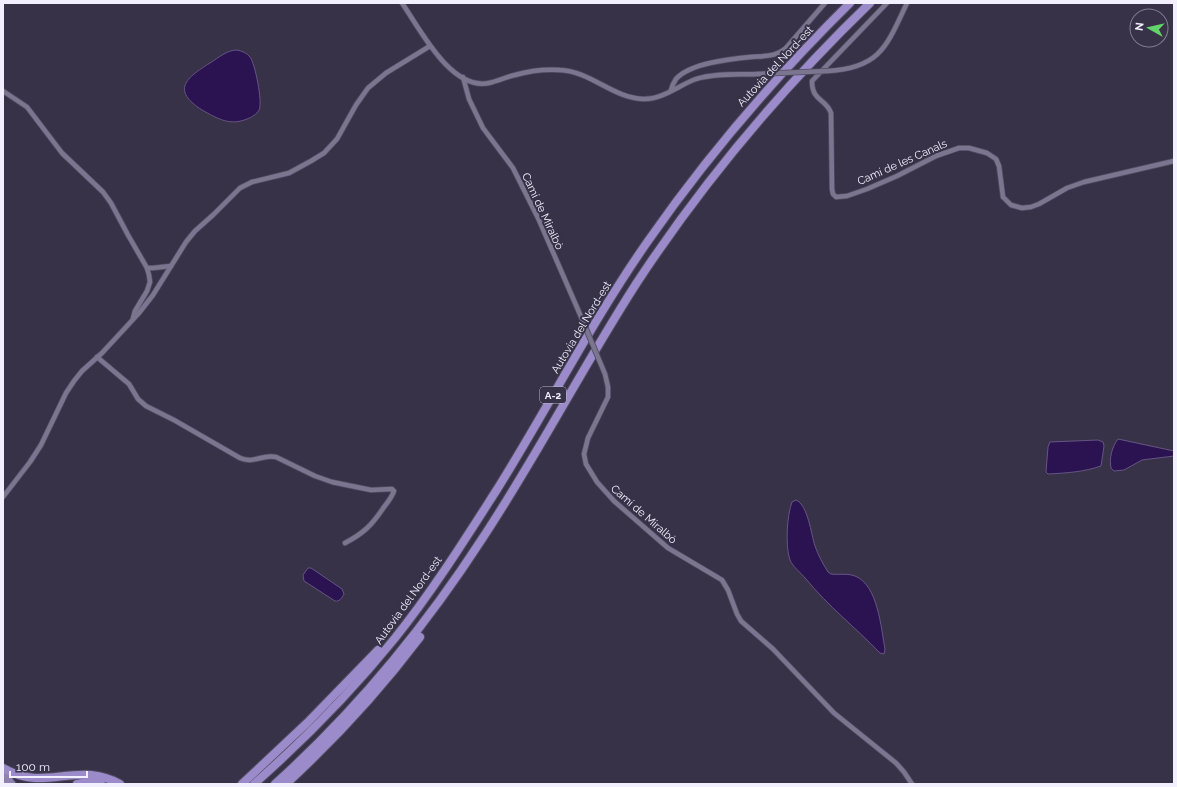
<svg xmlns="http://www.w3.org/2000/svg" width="1177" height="787" viewBox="0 0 1177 787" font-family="Raleway,sans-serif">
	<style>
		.water { fill: #2a1350; stroke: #665584 }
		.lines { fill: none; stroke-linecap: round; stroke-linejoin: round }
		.minor-casing { stroke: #524d60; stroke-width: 6 }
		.primary-casing { stroke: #524d60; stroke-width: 9 }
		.motorway-casing { stroke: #524d60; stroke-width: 10 }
		.minor { stroke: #7b758f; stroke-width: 4.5 }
		.primary { stroke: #8e82b2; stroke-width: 7 }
		.motorway { stroke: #9b8bca; stroke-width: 8 }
		.minor-bridge-casing { stroke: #524d60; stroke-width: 6; stroke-linecap: butt }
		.minor-bridge { stroke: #7b758f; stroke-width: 4.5 }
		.labels { text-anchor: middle; stroke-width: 4; stroke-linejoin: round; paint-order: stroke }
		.shield { fill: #373248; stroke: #bab7c7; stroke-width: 1 }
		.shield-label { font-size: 10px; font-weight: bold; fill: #f2f0fe }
		.street-label { font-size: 11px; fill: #f2f0fe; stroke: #373248 }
	</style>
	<rect width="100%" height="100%" fill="#373248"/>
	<g class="water">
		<path d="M237,50C242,51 247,53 250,57C255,63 263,103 259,110C257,114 252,117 247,119C230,126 218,119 202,110C171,90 186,78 210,63C218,58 227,50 237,50Z"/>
		<path d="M1118,439L1174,451V456L1142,460L1124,470L1114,471L1111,468C1109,458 1112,447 1118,439Z"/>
		<path d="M1098,440L1103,442L1104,446L1101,466C1084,472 1066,473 1048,474L1046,472L1048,447L1050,442Z"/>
		<path d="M796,500C808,505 811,534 815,546C818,555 823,564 828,572L831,574C839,575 847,573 855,576C878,585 881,628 885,649L884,654L880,653C856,628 828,606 806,579C801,573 793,567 790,560C785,546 787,515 792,502Z"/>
		<path d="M308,568H311L342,589L344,594C342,598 339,602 335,601L304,581L303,575Z"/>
	</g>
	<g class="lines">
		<defs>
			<g id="minor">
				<path d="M402,3C420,29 451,91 489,83C498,81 506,77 515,75C529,71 546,69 560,70C590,71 613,98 643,99C662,100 679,85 696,79C716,73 737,75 757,74"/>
				<path d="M887,3L812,81C812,102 826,98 831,113L832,189L833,194L836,197L847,196L867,189L897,176L936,156L959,148H969L987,153L996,159L999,166L1003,197L1011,205L1022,208L1031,207L1039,204L1067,188L1084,182L1174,161"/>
				<path d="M828,71C881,68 887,45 907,3"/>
				<path d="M463,77L469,99L483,128L513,168L539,220L579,312"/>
				<path d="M671,90C672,86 674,82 676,79C690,63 731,59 751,57C764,56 776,57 786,48L825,3"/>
				<path d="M3,91L27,107L62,153L103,192L111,203L128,235L147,268L149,275L150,282L147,291L135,311L133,318"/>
				<path d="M147,268H153L171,266"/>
				<path d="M97,357L129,384L138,399L146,406L174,420L240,458C254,464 262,454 276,457L315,476L332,482L371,490L392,489L394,491C392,497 388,502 384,507C372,525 364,533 345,543"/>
				<path d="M605,374L608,387V397L588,438L584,454L586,464L597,482L614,501L668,548L722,580L728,590L737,614L741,621L773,649L834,713L896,763L904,772L912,784"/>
				<path d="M3,497L30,462L41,445L66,393L74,381L82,371L102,353L139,313L153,295L186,242L195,231L213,215L240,188L252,182L289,173L311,161L324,153L337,139L356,105L368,88L386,73L430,46"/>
			</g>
			<g id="primary">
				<path d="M3,772L12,784"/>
				<path d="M3,783L4,784"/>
			</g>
			<g id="motorway">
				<path d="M3,768C36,787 57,773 91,775C101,776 111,779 120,784"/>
				<path d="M77,784L88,782L101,784"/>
				<path d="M242,784L307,723L378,650"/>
				<path d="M254,784C305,739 352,691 395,638C432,592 464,541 496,491C548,408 592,321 648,241C708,155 776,76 850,3"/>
				<path d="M275,784C355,712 423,630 482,539C537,456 582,368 636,284C703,182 782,88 870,3"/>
				<path d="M286,784C335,739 380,690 420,637"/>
			</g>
		</defs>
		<use href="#minor" class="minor-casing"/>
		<use href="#primary" class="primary-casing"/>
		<use href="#motorway" class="motorway-casing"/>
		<use href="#minor" class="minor"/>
		<use href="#primary" class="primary"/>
		<use href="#motorway" class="motorway"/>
		<defs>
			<g id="minor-bridge">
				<path d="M757,74L828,71"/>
				<path d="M579,312L605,374"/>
			</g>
		</defs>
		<use href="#minor-bridge" class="minor-bridge-casing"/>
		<use href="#minor-bridge" class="minor-bridge"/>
	</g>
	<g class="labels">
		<rect class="shield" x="540" y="387" width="26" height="16" rx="3"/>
		<g class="shield-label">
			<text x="553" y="399">A-2</text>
		</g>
		<g class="street-label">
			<text transform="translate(775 66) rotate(-47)" y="4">Autovia del Nord-est</text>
			<text transform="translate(902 162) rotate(-24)" y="4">Camí de les Canals</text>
			<text transform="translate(543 211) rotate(65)" y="4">Camí de Miralbò</text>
			<text transform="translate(581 327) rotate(-59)" y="4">Autovia del Nord-est</text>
			<text transform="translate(644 514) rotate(41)" y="4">Camí de Miralbò</text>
			<text transform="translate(408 600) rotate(-54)" y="4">Autovia del Nord-est</text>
		</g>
	</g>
	<rect width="1177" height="787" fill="none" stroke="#f2f0fe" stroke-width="8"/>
	<g transform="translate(1149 28) rotate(278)"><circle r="19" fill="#373248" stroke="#827e91"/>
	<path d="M0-3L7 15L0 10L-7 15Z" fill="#61d46a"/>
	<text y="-6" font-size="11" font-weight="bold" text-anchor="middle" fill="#f2f0fe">N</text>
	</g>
	<path d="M10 771v6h77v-6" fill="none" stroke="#f2f0fe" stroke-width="2"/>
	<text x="16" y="771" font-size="12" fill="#f2f0fe" stroke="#373248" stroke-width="3" paint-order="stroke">100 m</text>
</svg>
